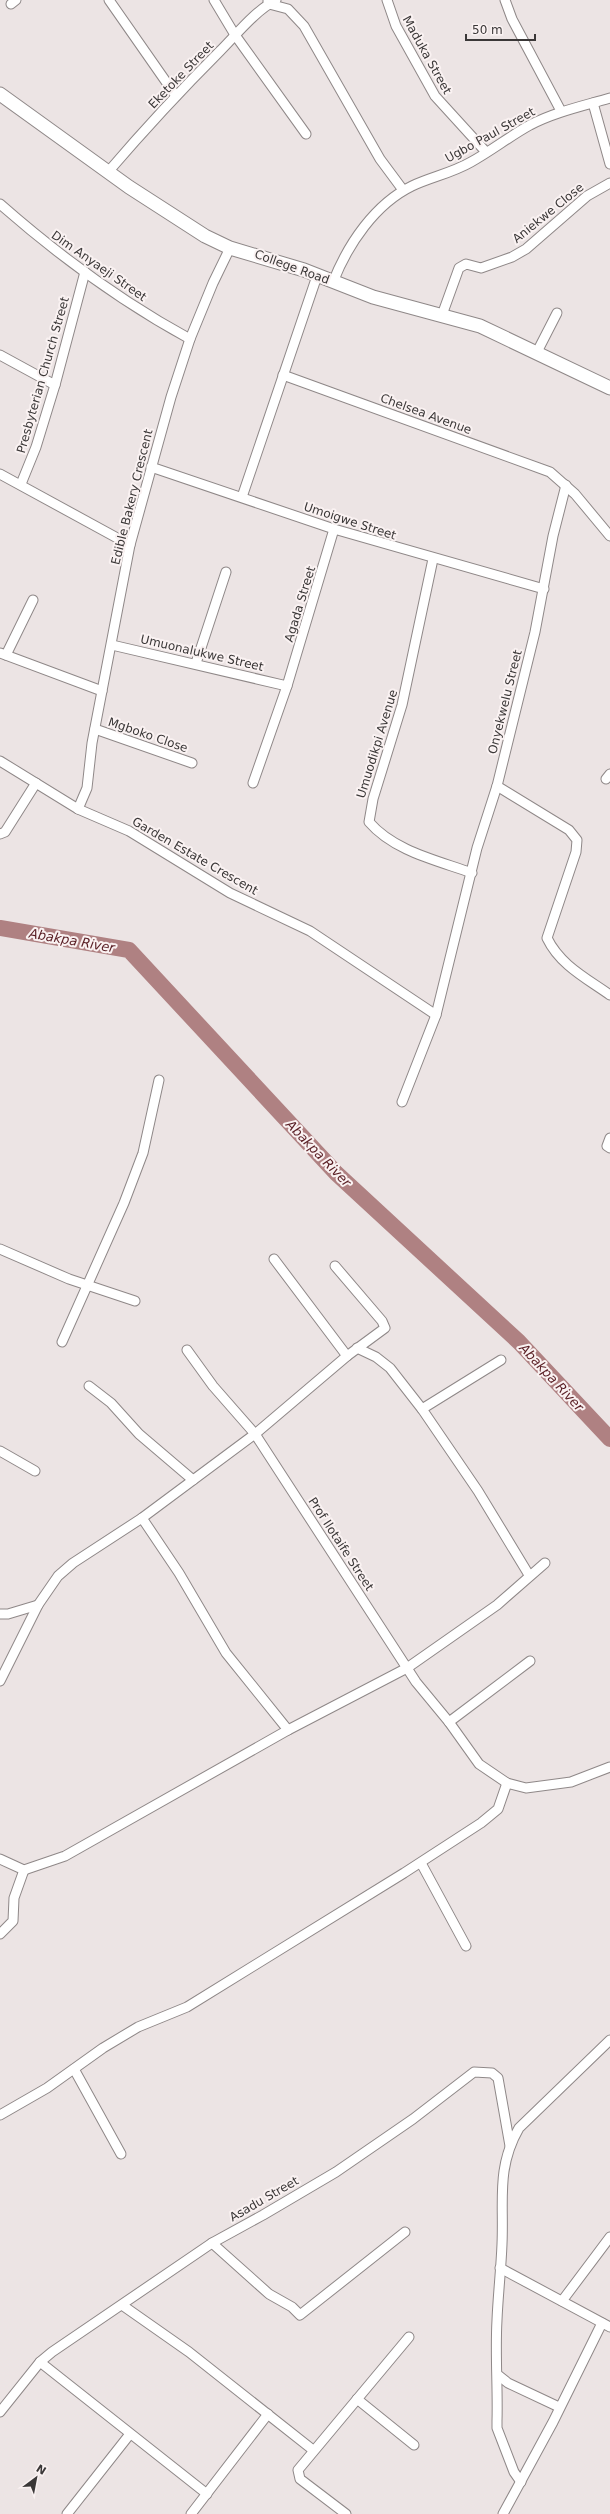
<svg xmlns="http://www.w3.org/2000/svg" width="610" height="2514" viewBox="0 0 610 2514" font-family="'DejaVu Sans',sans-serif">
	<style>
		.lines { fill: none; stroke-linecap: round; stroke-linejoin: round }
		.river { stroke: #af8182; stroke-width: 16 }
		.street-casing { stroke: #8f8888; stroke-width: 11 }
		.secondary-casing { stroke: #8f8888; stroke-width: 15 }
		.street { stroke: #fff; stroke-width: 9 }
		.secondary { stroke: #fff; stroke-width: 13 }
		.labels { text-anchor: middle; stroke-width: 4; stroke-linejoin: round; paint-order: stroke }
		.street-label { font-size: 12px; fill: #3a3737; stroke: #faf2f2 }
		.water-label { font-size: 13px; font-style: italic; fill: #591e24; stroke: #faf2f2 }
	</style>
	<rect width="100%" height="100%" fill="#ece4e4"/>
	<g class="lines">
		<path class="river" d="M0,928L129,950L336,1173L519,1342L610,1439"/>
		<defs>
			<g id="street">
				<path d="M109,0L176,96"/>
				<path d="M214,0L235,35L306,134"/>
				<path d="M387,0L396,26L435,96L486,152"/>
				<path d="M505,0L512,19L561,111"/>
				<path d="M268,1L269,4L288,9L304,26L380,159L403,190"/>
				<path d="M11,4L16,0"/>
				<path d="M593,103L610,164"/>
				<path d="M108,172C144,130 181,90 220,51C237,34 255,11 276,0"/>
				<path d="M0,204C58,255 122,302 190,339"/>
				<path d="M333,282C348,244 375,204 412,186C431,177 452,173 471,162C491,151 510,136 530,125C555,112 583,106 610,98"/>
				<path d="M442,315L459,268L466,264L481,268L512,257L526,249L587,196L610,183"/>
				<path d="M537,352L557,313"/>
				<path d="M0,355L55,385"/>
				<path d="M283,375L550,472L575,494L610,536"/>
				<path d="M151,467L334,529L544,589"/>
				<path d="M0,474L130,545"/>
				<path d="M21,484L36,447L55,385L85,272"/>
				<path d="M242,497L317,276"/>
				<path d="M433,559L402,705L373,799L369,822C394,851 436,860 472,873"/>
				<path d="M112,645L287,686"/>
				<path d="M0,653L102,691"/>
				<path d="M6,655L33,600"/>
				<path d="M196,663L226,572"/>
				<path d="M95,729L192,763"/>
				<path d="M0,761L78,809L129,831L230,893L310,931L436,1015"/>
				<path d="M606,779L610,774"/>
				<path d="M253,783L287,686L334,529"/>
				<path d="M497,786L569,830L577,840L576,852L547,938C560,965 586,978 610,995"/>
				<path d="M78,809L87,788L92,743L130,545L171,397L190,339L213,283L230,248"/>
				<path d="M0,834L5,832L36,783"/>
				<path d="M402,1102L436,1015L477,848L497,786L535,632L553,536L566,485"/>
				<path d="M610,1138L607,1146L610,1148"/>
				<path d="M0,1249L69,1279L135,1301"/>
				<path d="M274,1259L347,1356"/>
				<path d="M62,1342L124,1203L143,1153L159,1080"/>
				<path d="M357,1348L376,1357L390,1368L422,1409L478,1491L529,1575"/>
				<path d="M187,1350L213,1386L255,1434L416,1682L449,1722L479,1764L507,1783L526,1788L571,1782L610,1767"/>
				<path d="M89,1386L111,1403L139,1434L193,1480"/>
				<path d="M422,1409L501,1360"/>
				<path d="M0,1451L35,1471"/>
				<path d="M142,1518L179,1573L226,1653L288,1730"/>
				<path d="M0,1614H8L38,1605"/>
				<path d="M0,1681L38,1605L58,1576L73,1563L142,1518L255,1434L347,1356L385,1328L382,1321L335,1266"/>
				<path d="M449,1722L530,1661"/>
				<path d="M0,1859L24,1870L65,1856L288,1730L407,1668L497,1605L545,1563"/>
				<path d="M421,1863L466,1946"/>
				<path d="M0,1934L13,1921L14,1898L24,1870"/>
				<path d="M74,2069L121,2154"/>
				<path d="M0,2115L47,2088L103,2048L138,2027L187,2007L404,1873L481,1823L498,1809L507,1783"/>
				<path d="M212,2243L269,2294L292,2307L300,2315L405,2232"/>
				<path d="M500,2268L610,2327"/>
				<path d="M562,2301L610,2237"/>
				<path d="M122,2305L189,2352L313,2450"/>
				<path d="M40,2362L207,2494"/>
				<path d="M498,2375L508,2383L559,2407"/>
				<path d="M357,2399L414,2445"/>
				<path d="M0,2412L40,2362L52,2352L212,2243L263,2215L336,2172L413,2119L474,2072L492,2073L498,2078L510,2146"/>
				<path d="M521,2482L514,2472L497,2428V2421C498,2388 495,2354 497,2320C498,2295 501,2270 502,2244C504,2201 496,2168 519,2128L610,2040"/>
				<path d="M67,2514L130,2434"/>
				<path d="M191,2514L268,2414"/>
				<path d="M346,2514L300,2479L298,2470L409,2337"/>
				<path d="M503,2514L553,2422L602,2323"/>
			</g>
			<path id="secondary" d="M0,94L129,187L205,236L230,248L304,270L373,297L480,326L610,388"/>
		</defs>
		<use href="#street" class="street-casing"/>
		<use href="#secondary" class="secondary-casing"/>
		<use href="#street" class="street"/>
		<use href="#secondary" class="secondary"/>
	</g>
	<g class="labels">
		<g class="street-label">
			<text transform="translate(427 55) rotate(61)" y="4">Maduka Street</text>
			<text transform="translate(181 75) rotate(-46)" y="4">Eketoke Street</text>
			<text transform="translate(490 135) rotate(-29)" y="4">Ugbo Paul Street</text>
			<text transform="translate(548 213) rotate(-39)" y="4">Aniekwe Close</text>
			<text transform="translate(99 266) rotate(35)" y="4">Dim Anyaeji Street</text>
			<text transform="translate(292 267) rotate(20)" y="4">College Road</text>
			<text transform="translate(43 375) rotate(-74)" y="4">Presbyterian Church Street</text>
			<text transform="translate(426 414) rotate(20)" y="4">Chelsea Avenue</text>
			<text transform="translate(132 497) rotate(-76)" y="4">Edible Bakery Crescent</text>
			<text transform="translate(350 521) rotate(18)" y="4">Umoigwe Street</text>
			<text transform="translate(300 604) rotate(-73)" y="4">Agada Street</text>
			<text transform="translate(202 653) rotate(13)" y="4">Umuonalukwe Street</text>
			<text transform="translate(505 702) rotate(-76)" y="4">Onyekwelu Street</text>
			<text transform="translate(148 735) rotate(19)" y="4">Mgboko Close</text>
			<text transform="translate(377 744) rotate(-73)" y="4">Umuodikpi Avenue</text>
			<text transform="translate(195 856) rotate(30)" y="4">Garden Estate Crescent</text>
			<text transform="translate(341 1544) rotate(57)" y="4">Prof Ilotaife Street</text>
			<text transform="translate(264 2199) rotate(-30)" y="4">Asadu Street</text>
		</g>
		<g class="water-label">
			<text transform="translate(72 940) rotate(10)" y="5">Abakpa River</text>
			<text transform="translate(319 1153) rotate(46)" y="5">Abakpa River</text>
			<text transform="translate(552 1377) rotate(47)" y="5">Abakpa River</text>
		</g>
	</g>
	<g transform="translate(36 2478) rotate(32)" stroke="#faf2f2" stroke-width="3" paint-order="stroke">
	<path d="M0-3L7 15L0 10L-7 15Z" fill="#3a3737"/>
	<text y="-6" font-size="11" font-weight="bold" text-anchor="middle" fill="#3a3737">N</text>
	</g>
	<path d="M466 34v6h69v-6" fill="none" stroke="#3a3737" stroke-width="2"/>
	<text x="472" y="34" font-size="12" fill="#3a3737" stroke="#faf2f2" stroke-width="3" paint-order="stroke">50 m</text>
</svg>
